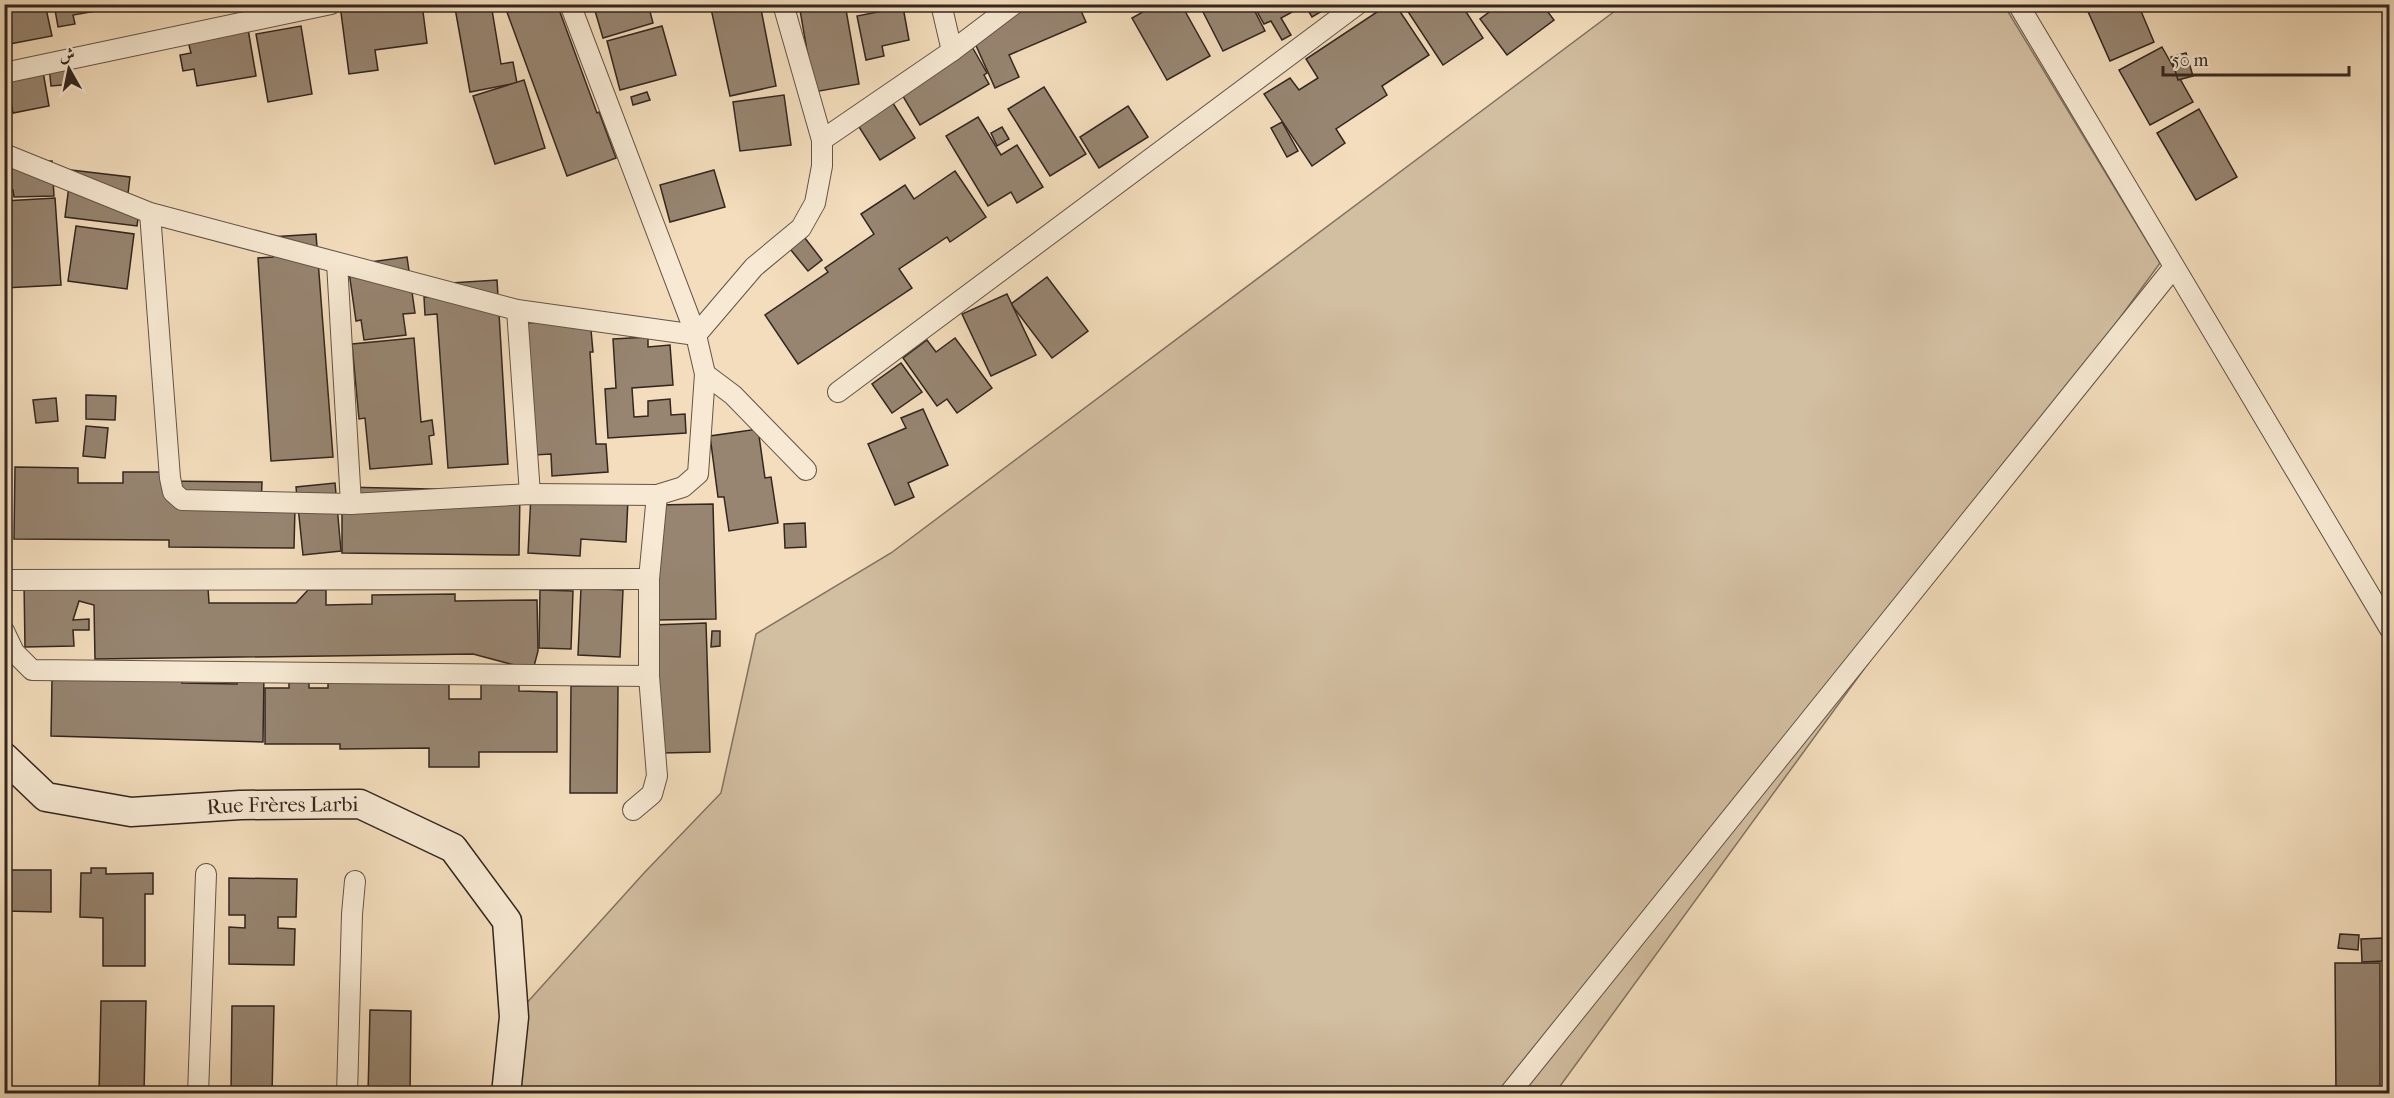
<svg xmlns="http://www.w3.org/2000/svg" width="2394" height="1098" viewBox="0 0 2394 1098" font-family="'IM FELL French Canon',Amiri,serif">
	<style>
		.green { fill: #d2bea1; stroke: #827260; stroke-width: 1.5 }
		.building { fill: #978571; stroke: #332620; stroke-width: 1.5 }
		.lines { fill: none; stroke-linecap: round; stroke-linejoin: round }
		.street-casing { stroke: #635447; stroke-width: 22 }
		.secondary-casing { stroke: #332620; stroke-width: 31 }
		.street { stroke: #f7e9d3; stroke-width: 20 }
		.secondary { stroke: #f7e9d3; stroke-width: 28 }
		.labels { text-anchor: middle; stroke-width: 4.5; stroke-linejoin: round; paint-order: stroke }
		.street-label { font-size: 21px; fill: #332620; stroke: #f7e9d3 }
	</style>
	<rect width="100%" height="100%" fill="#f3ddbc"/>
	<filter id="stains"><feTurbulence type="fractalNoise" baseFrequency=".00333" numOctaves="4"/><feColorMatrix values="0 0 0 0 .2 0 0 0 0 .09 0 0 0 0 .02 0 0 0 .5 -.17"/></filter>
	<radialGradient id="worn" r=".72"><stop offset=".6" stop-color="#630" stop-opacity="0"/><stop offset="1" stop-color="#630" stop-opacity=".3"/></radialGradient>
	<path class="green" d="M1623,5H2004L2160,263L1555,1093L506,1094L514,1017L644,873L721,793L756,634L891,553Z"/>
	<g class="building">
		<path d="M4,4H45L52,36L4,45Z"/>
		<path d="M54,4H107L108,9L73,15L75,24L58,27Z"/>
		<path d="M422,4L427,43L375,50L378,70L349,74L340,5Z"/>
		<path d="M473,4H491L501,64L513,62L517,83L470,92L455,8Z"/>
		<path d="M504,4H557L597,113L599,112L616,158L567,176Z"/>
		<path d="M593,4H648L653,23L603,38Z"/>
		<path d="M710,4H760L776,86L730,96Z"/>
		<path d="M799,4H845L859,84L814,92Z"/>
		<path d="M1022,4H1078L1086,22L1009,55L1019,77L995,88L970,32Z"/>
		<path d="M1157,4H1181L1210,56L1167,80L1132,18Z"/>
		<path d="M1207,4H1251L1265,31L1223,51L1201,8Z"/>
		<path d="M1257,4H1334L1312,17L1305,5L1281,18L1291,35L1282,40L1271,21L1264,24L1255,8L1258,6Z"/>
		<path d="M1389,4H1395L1429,55L1382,86L1387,95L1336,129L1345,143L1312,166L1264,94L1290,78L1299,90L1318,78L1306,59Z"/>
		<path d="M1403,4H1461L1483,38L1443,65Z"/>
		<path d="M1500,4H1542L1554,20L1507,55L1480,19Z"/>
		<path d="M2092,4H2138L2154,42L2110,61L2086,7Z"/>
		<path d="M903,7L909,40L882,46L884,56L866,60L857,16Z"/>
		<path d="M247,23L256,76L197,86L194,69L183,71L180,55L191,53L188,41Z"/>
		<path d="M301,26L312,94L268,102L256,34Z"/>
		<path d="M662,26L676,75L620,90L607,41Z"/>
		<path d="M967,38L987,73L984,75L989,84L920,125L898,88Z"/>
		<path d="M2162,47L2193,102L2150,125L2119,70Z"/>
		<path d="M2186,53L2193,76L2178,80L2171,57Z"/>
		<path d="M71,63L74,84L51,86L49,66Z"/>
		<path d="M42,66L49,106L13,113L5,73Z"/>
		<path d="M524,80L545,148L495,164L473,96Z"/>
		<path d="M1044,87L1086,154L1050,176L1008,109Z"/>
		<path d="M647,92L650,100L633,105L631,97Z"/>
		<path d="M784,95L791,145L740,151L733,102Z"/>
		<path d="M889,97L915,138L880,160L854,119Z"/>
		<path d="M1128,106L1148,137L1099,168L1080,137Z"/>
		<path d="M2199,109L2237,177L2196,200L2157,133Z"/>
		<path d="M978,117L1001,155L1017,145L1043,187L1017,203L1011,192L988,206L946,136Z"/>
		<path d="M1282,122L1298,151L1287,157L1271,128Z"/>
		<path d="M1002,127L1009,139L997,146L991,133Z"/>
		<path d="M4,155L29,162L52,161L54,196L14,197L13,190H4Z"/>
		<path d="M71,170L130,177L127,202L140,203L137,226L65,217Z"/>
		<path d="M714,170L725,207L670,222L660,185Z"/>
		<path d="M955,171L986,217L950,242L947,237L899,269L912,288L798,364L765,315L828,272L825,268L874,234L861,214L905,185L914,199Z"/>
		<path d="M55,198L61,285L4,288V201Z"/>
		<path d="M76,226L134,234L127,289L68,281Z"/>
		<path d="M801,233L822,260L808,271L786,244Z"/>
		<path d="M316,234L333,457L271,461L258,258L273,257L271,237Z"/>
		<path d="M407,257L415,313L403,314L406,335L364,340L361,320L356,321L348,265Z"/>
		<path d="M1047,277L1088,331L1052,358L1011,304Z"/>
		<path d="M497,280L508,464L448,468L437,314L425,315L424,297H436L435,284Z"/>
		<path d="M1007,294L1036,355L991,376L962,314Z"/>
		<path d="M590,319L593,352H590L596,444H606L608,472L552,476L551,454L534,455L526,323Z"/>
		<path d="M648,337V347L670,345L673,385L632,388L634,417L648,416V401L670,399L671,415L685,414L686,433L608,438L605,389L616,388L613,339Z"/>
		<path d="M414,338L421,422L432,420L434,435L429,436L432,464L370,469L365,418L359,419L352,344Z"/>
		<path d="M955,338L992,388L957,413L947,399L937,406L903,358L927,340L936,352Z"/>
		<path d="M901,363L922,392L892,413L872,384Z"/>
		<path d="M86,395L116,396L115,420L86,419Z"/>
		<path d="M56,398L58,421L36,423L33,400Z"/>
		<path d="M923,409L948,465L908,483L914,497L895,505L868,444L906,428L901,418Z"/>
		<path d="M86,426L108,428L105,458L83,456Z"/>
		<path d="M758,429L765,478L771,477L778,523L729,531L724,497H718L710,436Z"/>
		<path d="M15,467L78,468V483H123V472H162V481L262,482L261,507H295L294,548L169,547V540L14,539Z"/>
		<path d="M335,483L341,551L303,555L296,487Z"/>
		<path d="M342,487L520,491L519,555L342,553Z"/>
		<path d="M531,495L628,499L626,542L581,539L580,556L528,553Z"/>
		<path d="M713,504L716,619L657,620L655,505Z"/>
		<path d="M805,523L806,547L785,548L784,524Z"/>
		<path d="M24,583L208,588L209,603H296L308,590H326V605L372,604V595L455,594V601L537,600L538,651L533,670L473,654L95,659L94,605L79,601L73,620L89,619V630H73L74,646L25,647Z"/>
		<path d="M581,588L623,590L620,657L578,655Z"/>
		<path d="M540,590L573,591L571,649L539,648Z"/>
		<path d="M706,623L710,752L661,753L652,625Z"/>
		<path d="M712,631H720V646L711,647Z"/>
		<path d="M65,665L182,673V683L237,684V670L264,671L263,742L51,736L52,680H65Z"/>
		<path d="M289,673H309V688H328V675L449,676V699H481V678H519V691L557,692V752H479V767H429V748L340,749V744H265V688H289Z"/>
		<path d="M571,686H618L617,793H570Z"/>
		<path d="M91,868H106V874L153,873V894H145V966H103V918L80,917L81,873H91Z"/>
		<path d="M4,870H51V912L4,911Z"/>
		<path d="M229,878L297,879L296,917H278V928L295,929L294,965L229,964V927L245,928V915H229Z"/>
		<path d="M2340,934L2359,935L2358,950L2338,948Z"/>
		<path d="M2383,938L2384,961L2362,962L2361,939Z"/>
		<path d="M2335,963H2380V1094H2336Z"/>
		<path d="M4,997H9L7,1094H4Z"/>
		<path d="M101,1001H146L144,1094H99Z"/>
		<path d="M232,1006H274L272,1094H231Z"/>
		<path d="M370,1010L411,1011L410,1094H368Z"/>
	</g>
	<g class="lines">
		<defs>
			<g id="street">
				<path d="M570,4L696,335L754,267L801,228L815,203L822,166V140L952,51L1014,4"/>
				<path d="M783,4L822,140"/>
				<path d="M941,4L952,51"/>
				<path d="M2018,4L2390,629"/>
				<path d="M4,73L331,4"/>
				<path d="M4,154L150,213L517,310L696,335L705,374L698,474L683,487L657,495L530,494L351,504L182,500L173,492L170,478L150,213"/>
				<path d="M337,263L351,504"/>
				<path d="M517,310L530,494"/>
				<path d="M705,374L733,395L806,470"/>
				<path d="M838,392L1358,4"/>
				<path d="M4,580L649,579"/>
				<path d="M4,631L14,652L32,670L649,676"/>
				<path d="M633,810L652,794L657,776L649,676V579L657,495"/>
				<path d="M198,1094L206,874"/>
				<path d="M347,1094L352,914L355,881"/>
				<path d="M1509,1094L2174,267"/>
			</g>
			<g id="secondary">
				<path id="s1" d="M4,757L46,797L131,812L240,805L360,804L453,848L507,921L514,1017L506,1094"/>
			</g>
		</defs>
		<use href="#street" class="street-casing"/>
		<use href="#secondary" class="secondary-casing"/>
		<use href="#street" class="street"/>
		<use href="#secondary" class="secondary"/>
	</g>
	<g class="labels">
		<g class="street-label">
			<text dy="7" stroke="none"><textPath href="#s1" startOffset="296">Rue Frères Larbi</textPath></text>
		</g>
	</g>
	<rect width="2394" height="1098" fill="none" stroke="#f3ddbc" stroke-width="24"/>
	<rect x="6" y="6" width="2382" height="1086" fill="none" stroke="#332620" stroke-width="3"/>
	<rect x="12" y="12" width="2370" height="1074" fill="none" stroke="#332620" stroke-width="1.5"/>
	<g transform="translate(69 69) rotate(351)" stroke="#f7e9d3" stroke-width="4.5" paint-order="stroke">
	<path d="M0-4.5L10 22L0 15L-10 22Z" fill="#332620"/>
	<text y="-9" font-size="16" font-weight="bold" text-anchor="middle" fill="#332620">ش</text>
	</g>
	<path d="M2163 66v9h186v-9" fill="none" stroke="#332620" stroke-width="3"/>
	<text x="2172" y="66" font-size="18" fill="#332620" stroke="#f7e9d3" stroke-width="4.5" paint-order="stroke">50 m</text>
	<rect width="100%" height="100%" filter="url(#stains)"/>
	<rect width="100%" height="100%" fill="url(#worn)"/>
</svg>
